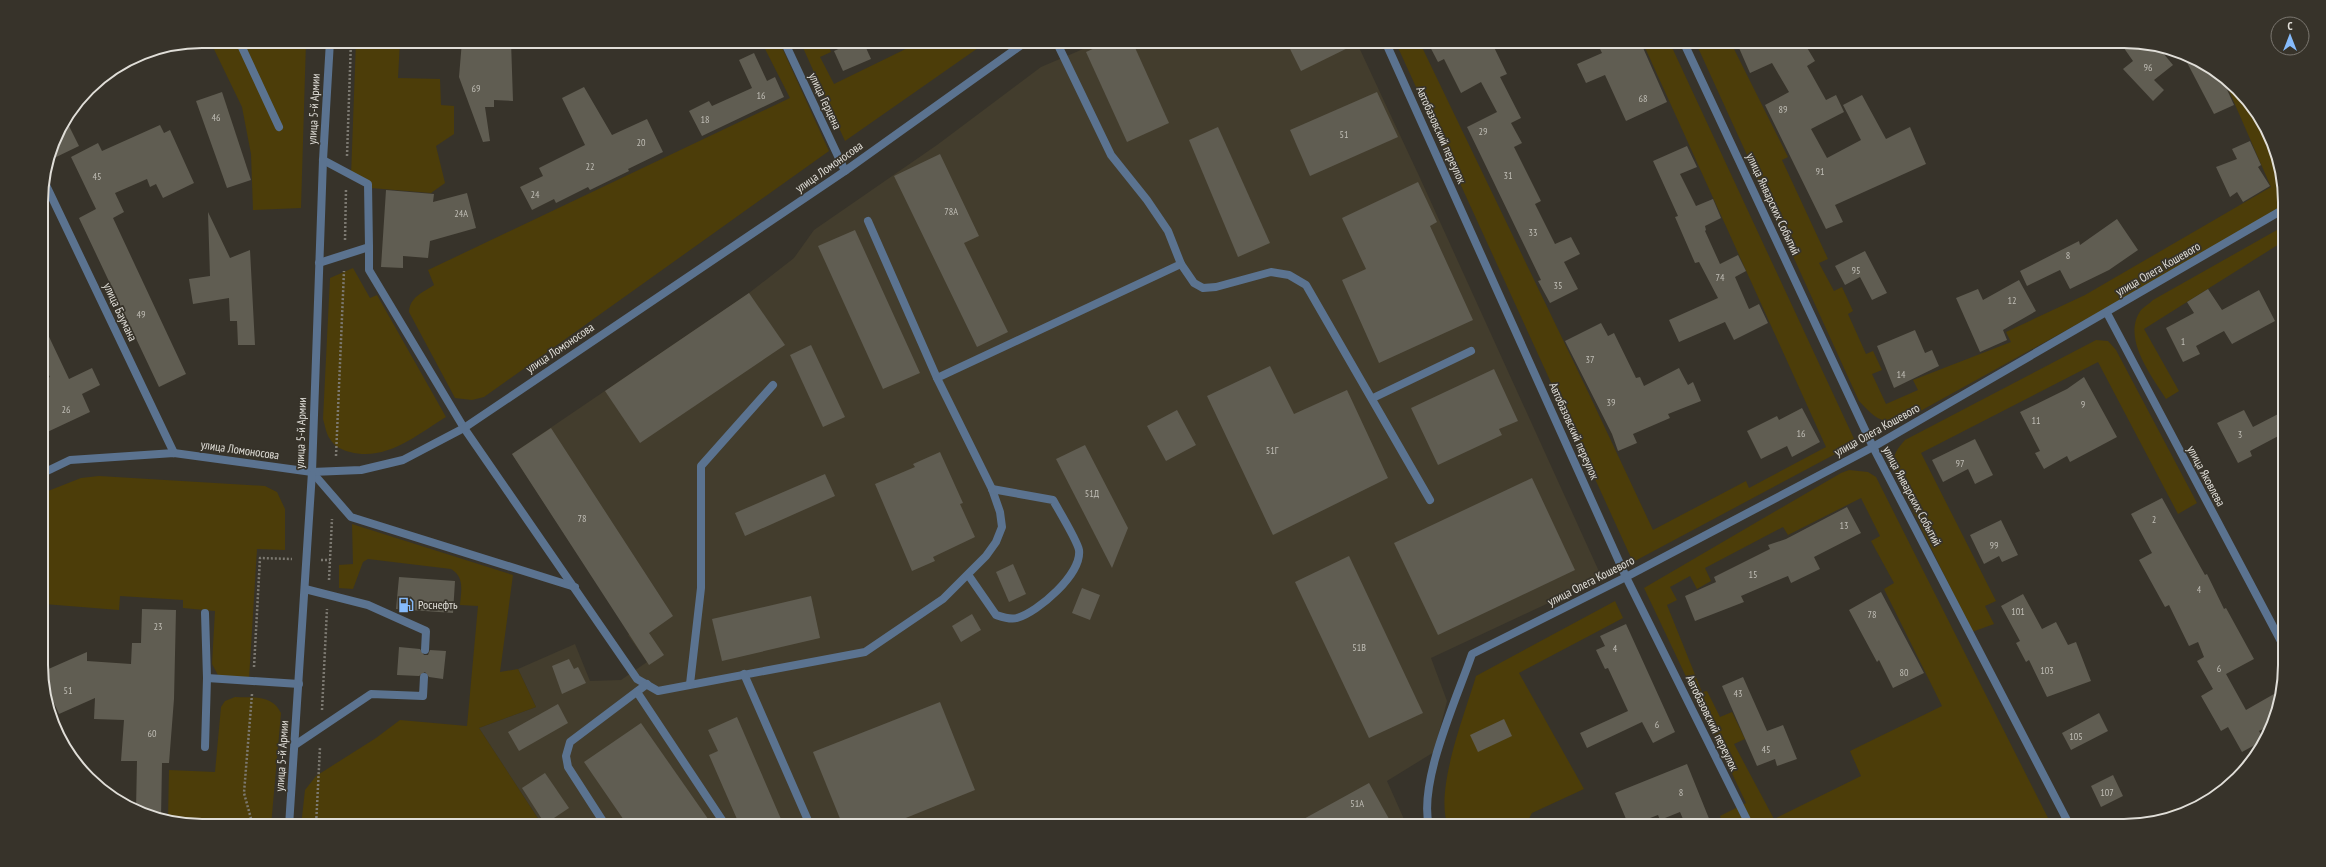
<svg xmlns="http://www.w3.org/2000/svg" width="2326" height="867" viewBox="0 0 2326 867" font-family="'PT Sans Narrow',sans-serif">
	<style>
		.built { fill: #433d2d }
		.green { fill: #4c3d09; fill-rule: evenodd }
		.building { fill: #605d52 }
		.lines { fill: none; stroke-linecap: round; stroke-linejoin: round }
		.path { stroke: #7c7971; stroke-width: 2.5; stroke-dasharray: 2 2; stroke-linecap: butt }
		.service { stroke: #5b7390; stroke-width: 8 }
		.minor { stroke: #5b7390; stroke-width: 8 }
		.tertiary { stroke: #5b7390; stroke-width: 8 }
		.labels { text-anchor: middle; stroke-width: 3.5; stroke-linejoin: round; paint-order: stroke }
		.number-label { font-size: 10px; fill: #c0beb6 }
		.street-label { font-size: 12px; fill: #e0ded8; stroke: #37332a }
		.poi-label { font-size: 12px; fill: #e0ded8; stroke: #37332a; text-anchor: start }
		.rim { fill: none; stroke: #e0ded8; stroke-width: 2 }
	</style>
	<rect width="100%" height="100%" fill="#37332a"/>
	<path class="built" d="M1102,41H1356L1420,178L1602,578L1431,658L1447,701L1434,752L1387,781L1407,826H543L479,728L536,707L518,669L575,644L590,681L621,680L647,662L628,635L660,613L613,608L512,454L749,293L794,258L814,230L937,145L1041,67Z"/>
	<g class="green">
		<path d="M210,41H306L301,208L253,210L251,154L242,107Z"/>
		<path d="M356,41H400L398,78L440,79L441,105L454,106V134L436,146L445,183L431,193L371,188L351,176Z"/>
		<path d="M761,41H779L829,151L484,397L472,400L455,398L409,312C410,297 422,293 434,285L428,270L790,98Z"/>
		<path d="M800,41H826L831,52L820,57L834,84L922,41H988L845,141Z"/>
		<path d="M1395,41H1419L1590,396L1653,530L1746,481L1749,488L1826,447L1642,41H1669L1856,443L1633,562Z"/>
		<path d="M1695,41H1730L1788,157L1782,160L1828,259L1819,263L1834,291L1842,287L1853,311L1848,314L1866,354L1873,351L1882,370L1872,374L1886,404L1918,390L1913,380L2011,342L2006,332L2085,295L2271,187L2223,77L2243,94L2281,171L2284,181V205L2110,306L1906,419C1881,425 1875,418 1859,401Z"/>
		<path d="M2284,226V241L2144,329L2179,391L2166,399C2152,376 2121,338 2141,310C2144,307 2150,303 2153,300Z"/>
		<path d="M353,268L370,298L377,295L446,417C418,434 386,462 350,452C342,450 335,447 330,439C326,434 325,425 323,419L330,278Z"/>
		<path d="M2096,340L2108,341L2116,350L2197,503L2178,514L2098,362L1921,453L1996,601L1985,606L1994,624L1972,632L1894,472C1892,457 1895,451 1905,440Z"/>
		<path d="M1849,470L1868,472L1876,477L2052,826H1724L1720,816L1746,803L1644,588L1841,473ZM1861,498L1880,536L1871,541L1894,583L1884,589L1942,706L1850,751L1861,776L1774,819L1734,744L1745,739L1732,712L1720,717L1707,691L1702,692L1667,605L1677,600L1670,587L1690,576L1697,589L1711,581L1705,568L1783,527L1788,535Z"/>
		<path d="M99,476L265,486L277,492L285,509V550L257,549L249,679L219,677L212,664L215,611L183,608V600L120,596L119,610L44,604L43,493L81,478Z"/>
		<path d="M352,524L513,575L500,672L518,669L536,707L479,728L543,826H301L305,790L316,776L376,738L400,720L467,726L478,606L460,605C461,591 465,577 451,569L368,559L363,562L353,589L339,588V565L353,564Z"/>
		<path d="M1615,601L1623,618L1519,673L1584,789L1532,813L1525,826H1448C1434,790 1465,714 1476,676Z"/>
		<path d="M235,697C253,698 272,694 281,713L271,826H202L168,820L169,770L215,772L221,707L225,701Z"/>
		<path d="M47,705L75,762L58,736Z"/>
		<path d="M2174,809L2176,817L2138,825Z"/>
	</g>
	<g class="building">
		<path d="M462,41H511L513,101L494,100V107H485L490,141L483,142L459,77Z"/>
		<path d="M856,41H863L871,59L843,71L834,51Z"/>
		<path d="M1110,41H1132L1169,123L1127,142L1086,52Z"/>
		<path d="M1286,41H1362L1301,71Z"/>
		<path d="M1427,41H1491L1507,74L1500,77L1521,118L1511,123L1522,143L1514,147L1541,201L1535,204L1555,244L1571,237L1580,254L1564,262L1578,289L1550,303L1538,281L1541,280L1467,127L1497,112L1481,82L1461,93L1444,59L1438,62Z"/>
		<path d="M1596,41H1640L1667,102L1626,121L1605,75L1586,83L1577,64L1602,53Z"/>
		<path d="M1736,41H1803L1815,61L1807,66L1826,100L1836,95L1844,112L1811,129L1827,158L1861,140L1843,105L1862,95L1886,139L1910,127L1926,164L1835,205L1843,222L1826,229L1765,105L1789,92L1772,63L1750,73Z"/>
		<path d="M2119,41L2158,47L2173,65L2154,80L2164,90L2153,101L2123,69L2133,61Z"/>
		<path d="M754,53L767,81L775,77L784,97L702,136L689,111L709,101L712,106L752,88L739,60Z"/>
		<path d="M2182,53L2213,68L2220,74L2234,105L2214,114Z"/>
		<path d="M584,87L612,135L647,119L663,152L628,169L629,171L590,190L588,187L556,203L554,199L532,210L520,187L543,176L539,168L585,145L562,98Z"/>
		<path d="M222,92L251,180L227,188L196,101Z"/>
		<path d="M1377,92L1398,137L1310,176L1290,130Z"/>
		<path d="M66,120L79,146L50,160L58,131Z"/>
		<path d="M160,125L164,133L170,130L194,183L163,198L156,184L150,187L147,179L115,193L124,212L113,218L186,374L159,387L79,218L96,209L71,157L98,143L102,151Z"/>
		<path d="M1218,127L1270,243L1238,257L1189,140Z"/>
		<path d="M2250,141L2261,165L2258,167L2270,186L2243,202L2237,192L2230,197L2216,167L2237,159L2232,149Z"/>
		<path d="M1687,146L1697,167L1680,174L1696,206L1713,199L1721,218L1705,226L1706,230L1705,231L1720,264L1738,255L1746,271L1735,277L1749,309L1759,304L1768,323L1734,340L1725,322L1679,342L1669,320L1718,298L1699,262L1695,263L1675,217L1678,216L1653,161Z"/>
		<path d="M940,154L979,236L964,243L1008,332L977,347L894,176Z"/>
		<path d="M1418,182L1437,222L1430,226L1473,320L1379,363L1342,280L1366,269L1342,218Z"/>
		<path d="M386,190L434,194L433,202L467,193L476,228L430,241L428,258L403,256V268L381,267Z"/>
		<path d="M208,212L230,258L250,250L255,345H238L237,321H230L229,298L193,304L189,279L210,276Z"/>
		<path d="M2117,219L2138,250L2109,270L2070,289L2060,270L2027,286L2020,271L2079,241L2080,245Z"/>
		<path d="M855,230L920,373L883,389L818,246Z"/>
		<path d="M1865,251L1887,293L1872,300L1860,277L1845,285L1835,266Z"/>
		<path d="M2019,280L2036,311L2003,330L2007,340L1980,352L1956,298L1978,289L1983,300Z"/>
		<path d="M2208,289L2222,310L2259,290L2275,321L2232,344L2224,331L2196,346L2200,354L2183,362L2166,328L2194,313L2187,302Z"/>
		<path d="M749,293L785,345L640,443L605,391Z"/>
		<path d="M42,322L69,379L92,368L100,385L82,394L90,412L43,434L42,381L50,377L42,362Z"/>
		<path d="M1601,323L1608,336L1614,333L1636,378L1640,377L1644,386L1679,368L1688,385L1693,382L1701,401L1668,414L1670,418L1633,434L1637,443L1618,451L1612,434L1565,341Z"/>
		<path d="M1915,330L1925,353L1932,350L1939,366L1894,388L1877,346Z"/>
		<path d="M811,345L845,417L823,427L790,355Z"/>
		<path d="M1270,366L1294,414L1347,390L1388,478L1273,535L1207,396Z"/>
		<path d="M1494,369L1518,421L1499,429L1502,435L1438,465L1411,408Z"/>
		<path d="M2084,377L2117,437L2070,462L2067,456L2044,469L2035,453L2040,451L2020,412L2067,389Z"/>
		<path d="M1802,408L1820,442L1792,457L1787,446L1761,459L1747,431L1777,416L1779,420Z"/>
		<path d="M1177,410L1196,445L1166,461L1147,426Z"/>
		<path d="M2244,410L2253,427L2284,411V433L2250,451L2252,456L2238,463L2217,423Z"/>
		<path d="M551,428L673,616L649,633L664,655L649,665L512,454Z"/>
		<path d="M1975,439L1993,475L1975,484L1968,469L1943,482L1932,460Z"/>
		<path d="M1085,445L1128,528L1112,568L1056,459Z"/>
		<path d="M940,452L963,503L960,504L975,537L933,557L935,561L912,571L875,484L915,467L913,464Z"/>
		<path d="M825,474L835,496L745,536L735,513Z"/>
		<path d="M1532,478L1575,570L1438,635L1394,543Z"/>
		<path d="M2162,498L2205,575L2207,574L2224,609L2226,608L2254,659L2226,674L2246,710L2281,690L2277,716L2273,724L2259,731L2264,740L2242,752L2228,727L2221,731L2201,696L2213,689L2197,661L2204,657L2198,642L2189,646L2169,605L2165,607L2139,560L2152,553L2131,514Z"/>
		<path d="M1847,507L1861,533L1814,557L1820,569L1791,583L1788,576L1783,578L1741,596L1744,602L1695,621L1685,596L1716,582L1714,577L1770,549L1768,545L1786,539Z"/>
		<path d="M2001,520L2018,555L2002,562L1999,556L1984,564L1970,535Z"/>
		<path d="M1349,556L1423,713L1369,738L1295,582Z"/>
		<path d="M1013,564L1026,594L1009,602L996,572Z"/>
		<path d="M399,577L455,581L453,613L396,609Z"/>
		<path d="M1082,588L1100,595L1090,620L1072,613Z"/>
		<path d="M1881,592L1924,673L1893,688L1879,660L1877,662L1849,610Z"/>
		<path d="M2023,594L2042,629L2056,622L2068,645L2076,642L2091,681L2047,697L2029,660L2026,662L2016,643L2020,641L2001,606Z"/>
		<path d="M811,596L820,638L722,661L712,619Z"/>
		<path d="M142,609L176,610L174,699L169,763H162L161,819L151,818L136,810L137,761H121L124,720L94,719L95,698L59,714L44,680V671L87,652V661L131,664L132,643H141Z"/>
		<path d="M972,614L981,630L961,642L952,626Z"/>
		<path d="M1626,624L1675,732L1653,743L1642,722L1587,748L1580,733L1628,711L1608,668L1605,669L1596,650L1605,646L1600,636Z"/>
		<path d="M399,647L420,649L424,655H428L430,650L446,651L443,679L429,677L425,672L419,676L397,675Z"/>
		<path d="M569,659L574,669L578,667L586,683L562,694L552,666Z"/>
		<path d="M1743,677L1767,731L1783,725L1797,759L1777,766L1775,759L1757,766L1722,686Z"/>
		<path d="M940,702L975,790L886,826H843L813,752Z"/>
		<path d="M558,704L568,723L519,751L508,732Z"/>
		<path d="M2099,713L2108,731L2071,750L2062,733Z"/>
		<path d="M737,717L784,826H740L709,755L718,751L708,730Z"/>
		<path d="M1504,719L1512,736L1478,752L1470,735Z"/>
		<path d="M641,723L713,826H628L584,762Z"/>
		<path d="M1687,764L1712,826H1686L1680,812L1660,820L1658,815L1629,826L1615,793Z"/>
		<path d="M545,773L569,808L545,824L522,788Z"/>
		<path d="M2113,775L2123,796L2101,807L2091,786Z"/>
		<path d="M1369,783L1393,826H1291Z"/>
	</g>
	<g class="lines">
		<g class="path">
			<path d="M347,156L351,41"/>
			<path d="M345,240L346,189"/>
			<path d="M336,456L344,271"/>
			<path d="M321,560H330"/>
			<path d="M329,580L332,519"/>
			<path d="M254,667L260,558L292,559"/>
			<path d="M252,694L244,793L253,826"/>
			<path d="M322,710L327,609"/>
			<path d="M316,826L320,747"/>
		</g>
		<g class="service">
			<path d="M1056,41L1111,155L1147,200L1168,231L1181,264L1194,283L1203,288L1216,287L1271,272L1289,275L1306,285L1430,500"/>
			<path d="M868,221L937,378"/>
			<path d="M369,247V270L464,428L637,679L658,691L865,652L943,599L986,556L996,542L1002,527L1000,512L992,489L937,378L1181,264"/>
			<path d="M319,263L369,247L368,184L323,160"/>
			<path d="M1373,398L1471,351"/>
			<path d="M312,472L351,517L575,587"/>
			<path d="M969,576L996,615C1002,617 1010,620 1017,618C1038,612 1082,574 1079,550C1077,540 1059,511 1053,500L992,489"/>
			<path d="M305,589L368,605L426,631L425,650"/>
			<path d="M744,674L810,825"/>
			<path d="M207,678L299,684"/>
			<path d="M690,684L701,588V466L773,385"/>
			<path d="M637,692L726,826"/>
			<path d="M295,745L371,694L423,696L424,677"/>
			<path d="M205,747L207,678L205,613"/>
			<path d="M606,826L568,767L566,756L570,742L647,684"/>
		</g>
		<g class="minor">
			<path d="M239,41L279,127"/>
			<path d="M784,41L845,171"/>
			<path d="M1385,41L1626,577L1750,826"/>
			<path d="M1683,41L1873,447L2070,826"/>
			<path d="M44,181L174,453"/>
			<path d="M2107,313L2285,649"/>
			<path d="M43,473L70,460L174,453L312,472L361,470L403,460L464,428L845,171L1027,41"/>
			<path d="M1429,826C1418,782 1457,698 1472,654L1626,577L1873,447L2284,209"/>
		</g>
		<path class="tertiary" d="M289,826L312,472L323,160L330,41"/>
	</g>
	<defs>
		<symbol id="fuel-bare" viewBox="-9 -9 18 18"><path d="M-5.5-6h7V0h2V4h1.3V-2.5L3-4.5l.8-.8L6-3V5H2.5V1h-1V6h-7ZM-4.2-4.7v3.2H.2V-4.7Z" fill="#86bbfb" stroke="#37332a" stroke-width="2.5" paint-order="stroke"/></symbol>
	</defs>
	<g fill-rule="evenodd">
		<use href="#fuel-bare" x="395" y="594" width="22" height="22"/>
	</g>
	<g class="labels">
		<g class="number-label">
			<text x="2148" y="71">96</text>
			<text x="476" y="92">69</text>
			<text x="761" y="99">16</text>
			<text x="1643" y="102">68</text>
			<text x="1783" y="113">89</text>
			<text x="216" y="121">46</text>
			<text x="705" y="123">18</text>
			<text x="1483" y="135">29</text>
			<text x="1344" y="138">51</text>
			<text x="641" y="146">20</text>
			<text x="590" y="170">22</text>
			<text x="1820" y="175">91</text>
			<text x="1508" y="179">31</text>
			<text x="97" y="180">45</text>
			<text x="535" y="198">24</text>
			<text x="951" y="215">78А</text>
			<text x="461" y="217">24А</text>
			<text x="1533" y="236">33</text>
			<text x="2068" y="259">8</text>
			<text x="1856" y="274">95</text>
			<text x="1720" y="281">74</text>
			<text x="1558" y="289">35</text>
			<text x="2012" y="304">12</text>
			<text x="141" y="318">49</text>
			<text x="2183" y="345">1</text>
			<text x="1590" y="363">37</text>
			<text x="1901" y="378">14</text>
			<text x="1611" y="406">39</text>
			<text x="2083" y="408">9</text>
			<text x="66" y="413">26</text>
			<text x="2036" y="424">11</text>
			<text x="1801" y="437">16</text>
			<text x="2240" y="438">3</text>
			<text x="1272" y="454">51Г</text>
			<text x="1960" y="467">97</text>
			<text x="1092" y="497">51Д</text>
			<text x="582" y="522">78</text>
			<text x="2154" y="523">2</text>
			<text x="1844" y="529">13</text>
			<text x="1994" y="549">99</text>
			<text x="1753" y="578">15</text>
			<text x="2199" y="593">4</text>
			<text x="2018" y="615">101</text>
			<text x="1872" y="618">78</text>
			<text x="158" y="630">23</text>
			<text x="1359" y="651">51В</text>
			<text x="1615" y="652">4</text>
			<text x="2219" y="672">6</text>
			<text x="2047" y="674">103</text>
			<text x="1904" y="676">80</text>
			<text x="68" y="694">51</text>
			<text x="1738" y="697">43</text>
			<text x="1657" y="728">6</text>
			<text x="152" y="737">60</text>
			<text x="2076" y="740">105</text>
			<text x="1766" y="753">45</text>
			<text x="1681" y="796">8</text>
			<text x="2107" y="796">107</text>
			<text x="1357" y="807">51А</text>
		</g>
		<g class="street-label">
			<text transform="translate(825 101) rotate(65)" y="4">улица Герцена</text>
			<text transform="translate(314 109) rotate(-87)" y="4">улица 5-й Армии</text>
			<text transform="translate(1441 135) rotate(66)" y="4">Автобазовский переулок</text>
			<text transform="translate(829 167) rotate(-35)" y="4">улица Ломоносова</text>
			<text transform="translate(1773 204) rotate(65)" y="4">улица Январских Событий</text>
			<text transform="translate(2158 269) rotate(-30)" y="4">улица Олега Кошевого</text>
			<text transform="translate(120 312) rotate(65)" y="4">улица Баумана</text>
			<text transform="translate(560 348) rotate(-34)" y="4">улица Ломоносова</text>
			<text transform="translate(1877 430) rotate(-29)" y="4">улица Олега Кошевого</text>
			<text transform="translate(1574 431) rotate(66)" y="4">Автобазовский переулок</text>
			<text transform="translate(301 433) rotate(-88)" y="4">улица 5-й Армии</text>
			<text transform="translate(240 450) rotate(8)" y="4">улица Ломоносова</text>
			<text transform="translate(2206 476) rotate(62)" y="4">улица Яковлева</text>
			<text transform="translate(1912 496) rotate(62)" y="4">улица Январских Событий</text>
			<text transform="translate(1591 581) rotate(-27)" y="4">улица Олега Кошевого</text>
			<text transform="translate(1712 723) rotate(64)" y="4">Автобазовский переулок</text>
			<text transform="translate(282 756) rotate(-86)" y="4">улица 5-й Армии</text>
		</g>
		<g class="poi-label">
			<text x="418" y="609">Роснефть</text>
		</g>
	</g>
	<path d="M0 0H2326V867H0ZM202 48H2124A154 154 0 0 1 2278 202V665A154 154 0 0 1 2124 819H202A154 154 0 0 1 48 665V202A154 154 0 0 1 202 48Z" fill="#37332a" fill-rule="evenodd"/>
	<path class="rim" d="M202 48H2124A154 154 0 0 1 2278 202V665A154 154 0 0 1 2124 819H202A154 154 0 0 1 48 665V202A154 154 0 0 1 202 48Z"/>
	<g transform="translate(2290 36)"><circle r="19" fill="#37332a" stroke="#7b7770"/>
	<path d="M0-3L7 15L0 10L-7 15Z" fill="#86bbfb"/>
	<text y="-6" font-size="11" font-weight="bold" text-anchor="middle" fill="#e0ded8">С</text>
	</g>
</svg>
